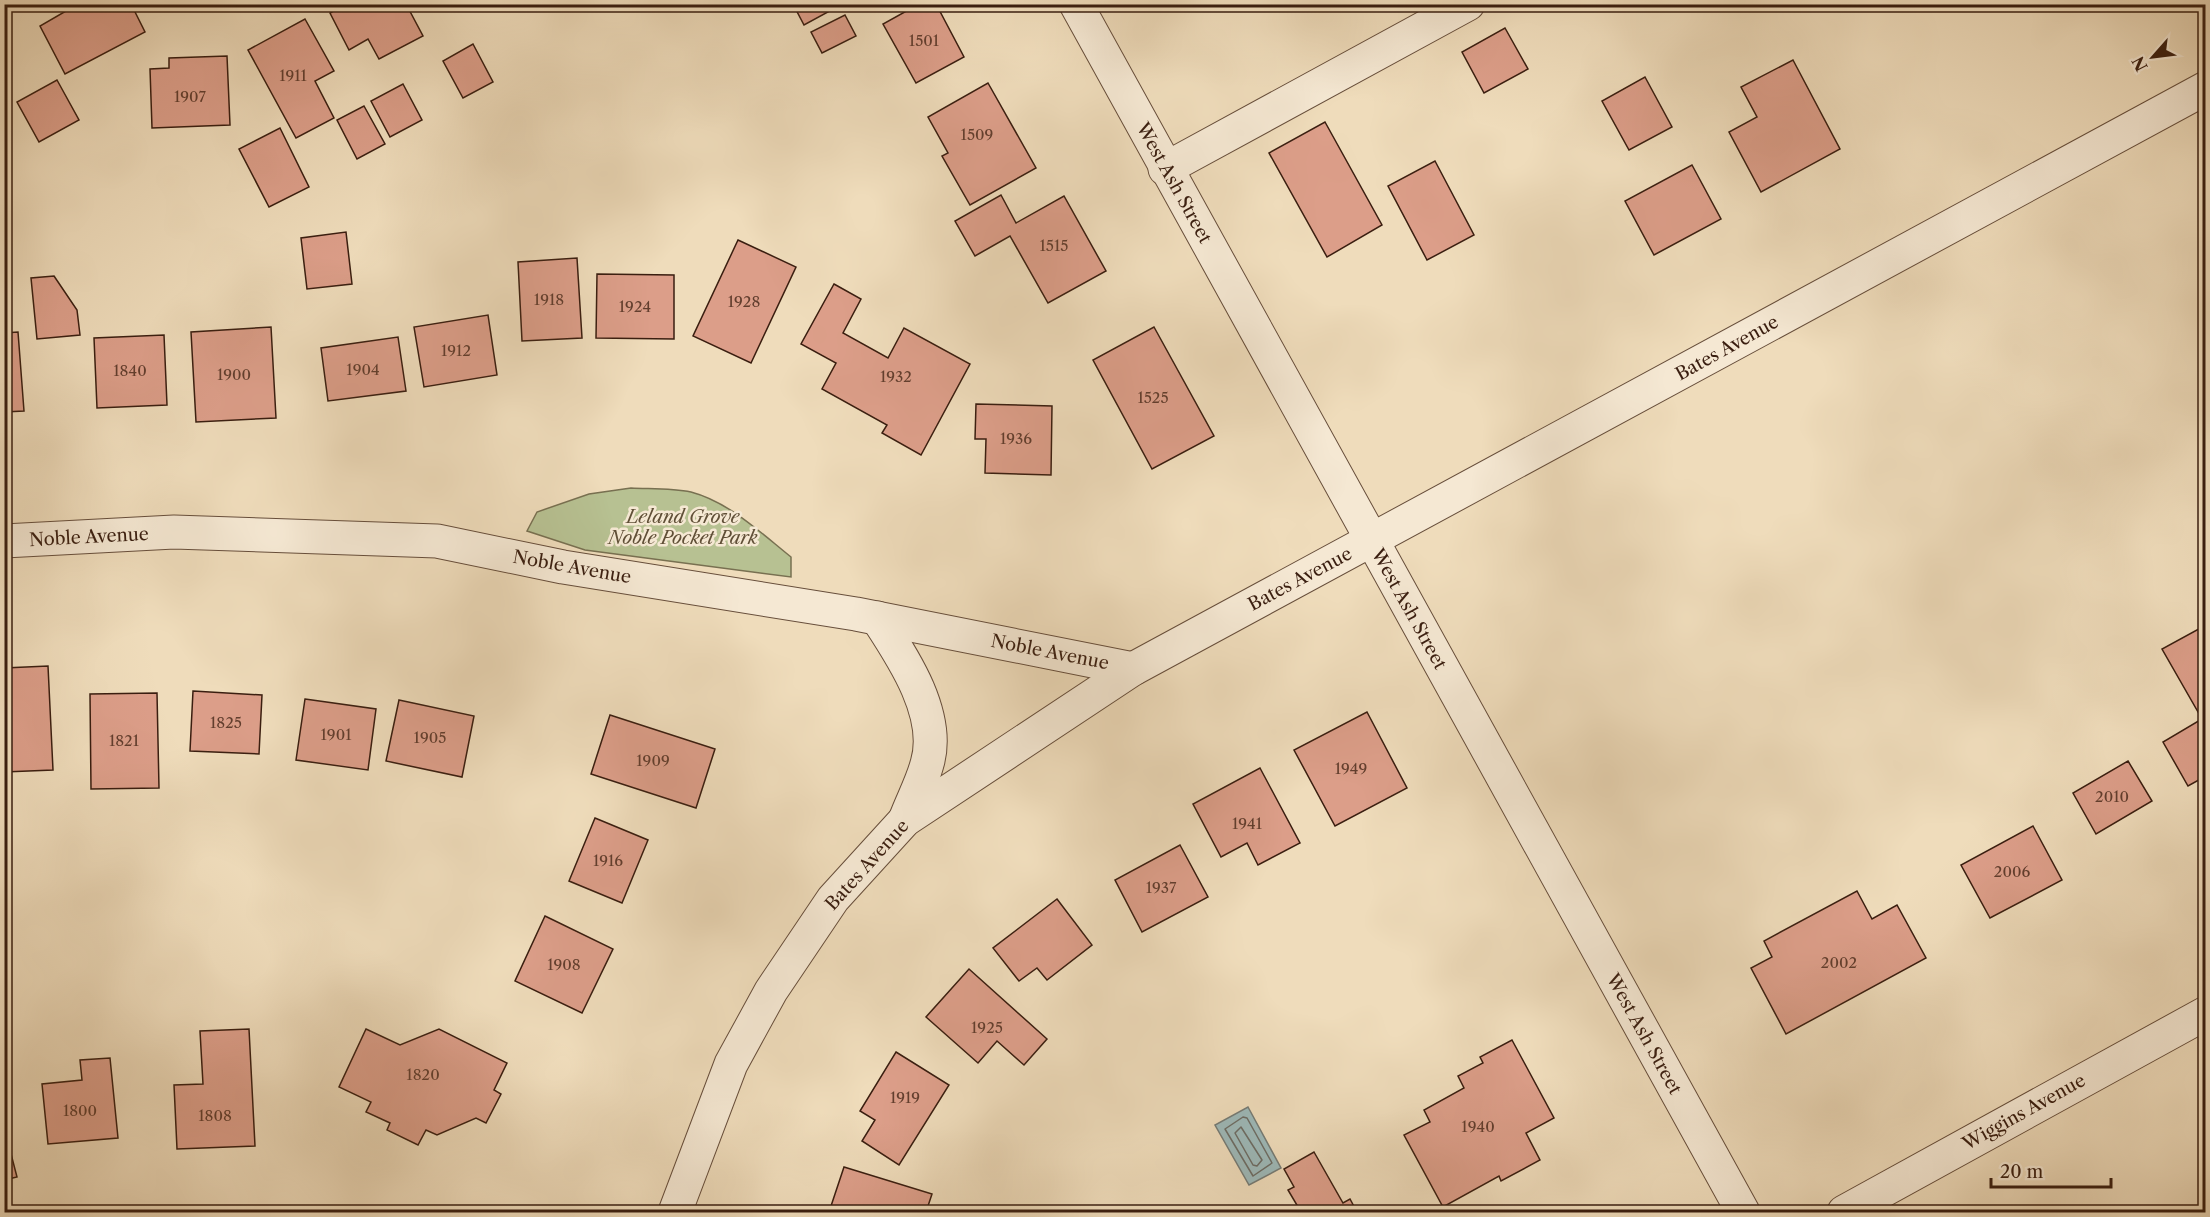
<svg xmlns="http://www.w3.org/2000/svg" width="2210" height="1217" viewBox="0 0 2210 1217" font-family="'Libre Caslon Text',serif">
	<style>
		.green { fill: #b7c192; stroke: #787051; stroke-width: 1.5 }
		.water { fill: #9db9b9; stroke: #757b75; stroke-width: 1.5 }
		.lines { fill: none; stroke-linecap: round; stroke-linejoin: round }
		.shore { stroke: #6c6c64; stroke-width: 1.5 }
		.building { fill: #dc9e89; stroke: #3a1e10; stroke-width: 1.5 }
		.minor-casing { stroke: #674e3b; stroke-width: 35 }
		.minor { stroke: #f5e8d3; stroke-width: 33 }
		.labels { text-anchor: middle; stroke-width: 5; stroke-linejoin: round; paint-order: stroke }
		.number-label { font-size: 15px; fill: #623e2e }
		.street-label { font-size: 18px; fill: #3a1e10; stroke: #f5e8d3 }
		.park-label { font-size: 18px; font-style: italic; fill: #604f37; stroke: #f5e8d3 }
	</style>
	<rect width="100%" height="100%" fill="#efdcbb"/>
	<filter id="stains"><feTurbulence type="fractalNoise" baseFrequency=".00333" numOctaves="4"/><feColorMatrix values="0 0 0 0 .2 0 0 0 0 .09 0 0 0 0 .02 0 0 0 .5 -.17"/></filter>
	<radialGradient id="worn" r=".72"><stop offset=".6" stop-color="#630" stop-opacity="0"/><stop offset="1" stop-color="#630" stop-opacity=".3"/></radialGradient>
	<path class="green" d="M631,488C650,489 672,488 691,492C729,502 761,533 791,557V577L585,550L527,531L537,512L589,494Z"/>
	<path class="water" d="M1248,1107L1281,1168L1249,1185L1215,1125Z"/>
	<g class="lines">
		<g class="shore">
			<path d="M1243,1117L1247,1118L1272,1163L1253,1176L1225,1129Z"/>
			<path d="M1241,1127L1262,1160L1257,1166L1253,1165L1235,1133Z"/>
		</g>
	</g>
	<g class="building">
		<path d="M78,4H131L145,32L65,74L40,26Z"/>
		<path d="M346,4H406L423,36L379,59L368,39L349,50L330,13Z"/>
		<path d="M793,4H838L839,6L804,25Z"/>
		<path d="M919,4H936L964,57L916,83L883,24Z"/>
		<path d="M845,15L856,36L822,53L811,32Z"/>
		<path d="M305,19L334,71L315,81L334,118L296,138L248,50Z"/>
		<path d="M1505,28L1528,69L1484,93L1462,52Z"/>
		<path d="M473,44L493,82L463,98L443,61Z"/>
		<path d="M227,56L230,125L152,128L150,69L169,68V58Z"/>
		<path d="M1793,60L1840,149L1761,192L1729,132L1757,117L1741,87Z"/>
		<path d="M1645,77L1672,127L1629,150L1602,101Z"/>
		<path d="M57,80L79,120L39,142L17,102Z"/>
		<path d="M988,83L1036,168L970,205L942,156L948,153L928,117Z"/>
		<path d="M403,84L422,120L390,137L371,101Z"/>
		<path d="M364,106L385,144L357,159L337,120Z"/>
		<path d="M1325,122L1382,225L1327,257L1269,153Z"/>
		<path d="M280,128L309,187L269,207L239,149Z"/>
		<path d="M1435,161L1474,235L1427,260L1388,186Z"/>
		<path d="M1692,165L1721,219L1654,255L1625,201Z"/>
		<path d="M1001,195L1016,223L1064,196L1106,271L1048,303L1010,236L975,256L955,221Z"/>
		<path d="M346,232L352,284L307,289L301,238Z"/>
		<path d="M738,240L796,267L751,363L693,336Z"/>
		<path d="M577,258L582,338L522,341L518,262Z"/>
		<path d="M597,274L674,275V339L596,338Z"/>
		<path d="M54,276L77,310L80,335L37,339L31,278Z"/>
		<path d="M834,284L861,299L843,333L888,358L904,328L970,364L921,455L882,433L887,425L822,389L836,363L801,344Z"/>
		<path d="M488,315L497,375L424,387L414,327Z"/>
		<path d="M271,327L276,418L196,422L191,332Z"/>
		<path d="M1154,327L1214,436L1152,469L1093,360Z"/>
		<path d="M18,332L24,411L4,412V333Z"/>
		<path d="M164,335L167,405L97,408L94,338Z"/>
		<path d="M398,337L406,391L328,401L321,348Z"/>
		<path d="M976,404L1052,406L1051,475L985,473L986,439H975Z"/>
		<path d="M2206,625V776L2188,786L2163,742L2202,719L2162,649Z"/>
		<path d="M48,666L53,770L4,772V668Z"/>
		<path d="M193,691L262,695L259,754L190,751Z"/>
		<path d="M157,693L159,788L91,789L90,694Z"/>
		<path d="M305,699L376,709L368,770L296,760Z"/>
		<path d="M399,700L474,716L462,777L386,761Z"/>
		<path d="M1367,712L1407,788L1335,826L1294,750Z"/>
		<path d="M610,715L715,749L696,808L591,774Z"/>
		<path d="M2128,761L2152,801L2096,834L2073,793Z"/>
		<path d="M1260,768L1300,843L1258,865L1247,843L1221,857L1193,804Z"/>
		<path d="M595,818L648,840L622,903L569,881Z"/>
		<path d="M2033,826L2062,880L1990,918L1961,865Z"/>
		<path d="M1180,845L1208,897L1142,932L1115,880Z"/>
		<path d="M1857,891L1872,919L1897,905L1926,958L1786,1034L1751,968L1772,957L1764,941Z"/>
		<path d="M1057,899L1092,945L1047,980L1037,968L1019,981L993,948Z"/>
		<path d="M545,916L613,949L582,1013L515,981Z"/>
		<path d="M969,969L1047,1039L1024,1065L997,1041L978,1063L926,1017Z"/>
		<path d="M249,1029L255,1146L177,1149L174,1085L203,1084L200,1031Z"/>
		<path d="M366,1029L400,1045L439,1029L507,1063L494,1090L501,1094L486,1123L476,1118L437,1135L426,1130L418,1145L387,1130L390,1123L366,1112L371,1102L339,1087Z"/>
		<path d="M1512,1040L1554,1118L1526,1133L1540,1160L1501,1181L1499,1176L1443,1207L1404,1135L1430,1122L1424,1110L1464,1088L1458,1076L1483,1063L1480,1057Z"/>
		<path d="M896,1052L949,1085L899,1165L862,1141L875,1120L860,1111Z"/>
		<path d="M110,1058L118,1138L48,1144L42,1084L82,1080L80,1060Z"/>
		<path d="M4,1127L17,1177L4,1180Z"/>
		<path d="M1314,1152L1343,1203L1350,1199L1357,1212H1301L1288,1190L1294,1187L1284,1169Z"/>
		<path d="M844,1167L932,1194L926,1212H829Z"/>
	</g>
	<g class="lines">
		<defs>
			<g id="minor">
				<path d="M1076,4L1743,1212"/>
				<path d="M1165,169L1468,4"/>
				<path d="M4,541L174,532L437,541L563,567L856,614L1133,669"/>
				<path d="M877,618C902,656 942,715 927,764C922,783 912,801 905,820"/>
				<path d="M675,1212L731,1064L771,991L833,899L905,820L1133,669L2206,88"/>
				<path d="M1844,1212L2206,1013"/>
			</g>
		</defs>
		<use href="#minor" class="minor-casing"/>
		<use href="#minor" class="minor"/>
	</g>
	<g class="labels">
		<g class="number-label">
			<text x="924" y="46">1501</text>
			<text x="293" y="81">1911</text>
			<text x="190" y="102">1907</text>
			<text x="977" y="140">1509</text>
			<text x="1054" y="251">1515</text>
			<text x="549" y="305">1918</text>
			<text x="744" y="307">1928</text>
			<text x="635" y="312">1924</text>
			<text x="456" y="356">1912</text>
			<text x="363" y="375">1904</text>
			<text x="130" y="376">1840</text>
			<text x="234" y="380">1900</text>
			<text x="896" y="382">1932</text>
			<text x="1153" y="403">1525</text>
			<text x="1016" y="444">1936</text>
			<text x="226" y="728">1825</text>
			<text x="336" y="740">1901</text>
			<text x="430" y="743">1905</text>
			<text x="124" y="746">1821</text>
			<text x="653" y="766">1909</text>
			<text x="1351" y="774">1949</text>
			<text x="2112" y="802">2010</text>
			<text x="1247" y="829">1941</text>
			<text x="608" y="866">1916</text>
			<text x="2012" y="877">2006</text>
			<text x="1161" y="893">1937</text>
			<text x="1839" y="968">2002</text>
			<text x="564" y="970">1908</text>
			<text x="987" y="1033">1925</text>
			<text x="423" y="1080">1820</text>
			<text x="905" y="1103">1919</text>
			<text x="80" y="1116">1800</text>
			<text x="215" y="1121">1808</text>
			<text x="1478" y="1132">1940</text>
		</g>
		<g class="street-label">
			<text transform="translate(1174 183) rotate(61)" y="6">West Ash Street</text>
			<text transform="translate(1727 348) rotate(-29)" y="6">Bates Avenue</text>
			<text transform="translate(89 537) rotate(-3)" y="6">Noble Avenue</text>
			<text transform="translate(572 567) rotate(10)" y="6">Noble Avenue</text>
			<text transform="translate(1300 579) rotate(-28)" y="6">Bates Avenue</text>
			<text transform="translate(1409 609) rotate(61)" y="6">West Ash Street</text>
			<text transform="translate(1050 652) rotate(11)" y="6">Noble Avenue</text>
			<text transform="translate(867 865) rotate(-48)" y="6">Bates Avenue</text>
			<text transform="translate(1644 1034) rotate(61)" y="6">West Ash Street</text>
			<text transform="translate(2024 1112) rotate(-29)" y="6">Wiggins Avenue</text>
		</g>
		<g class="park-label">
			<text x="683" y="523">Leland Grove<tspan x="683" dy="21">Noble Pocket Park</tspan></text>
		</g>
	</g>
	<rect width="2210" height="1217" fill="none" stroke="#efdcbb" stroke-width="24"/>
	<rect x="6" y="6" width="2198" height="1205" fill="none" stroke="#3a1e10" stroke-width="3"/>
	<rect x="12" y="12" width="2186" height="1193" fill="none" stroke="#3a1e10" stroke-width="1.5"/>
	<g transform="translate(2153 57) rotate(242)" stroke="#f5e8d3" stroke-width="4.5" paint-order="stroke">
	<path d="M0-4.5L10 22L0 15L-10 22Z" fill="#3a1e10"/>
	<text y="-9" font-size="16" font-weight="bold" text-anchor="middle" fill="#3a1e10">N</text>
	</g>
	<path d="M1991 1178v9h120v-9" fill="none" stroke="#3a1e10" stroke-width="3"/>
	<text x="2000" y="1178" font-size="18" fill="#3a1e10" stroke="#f5e8d3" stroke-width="4.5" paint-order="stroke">20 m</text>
	<rect width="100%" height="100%" filter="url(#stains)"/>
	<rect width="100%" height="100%" fill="url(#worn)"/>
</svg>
